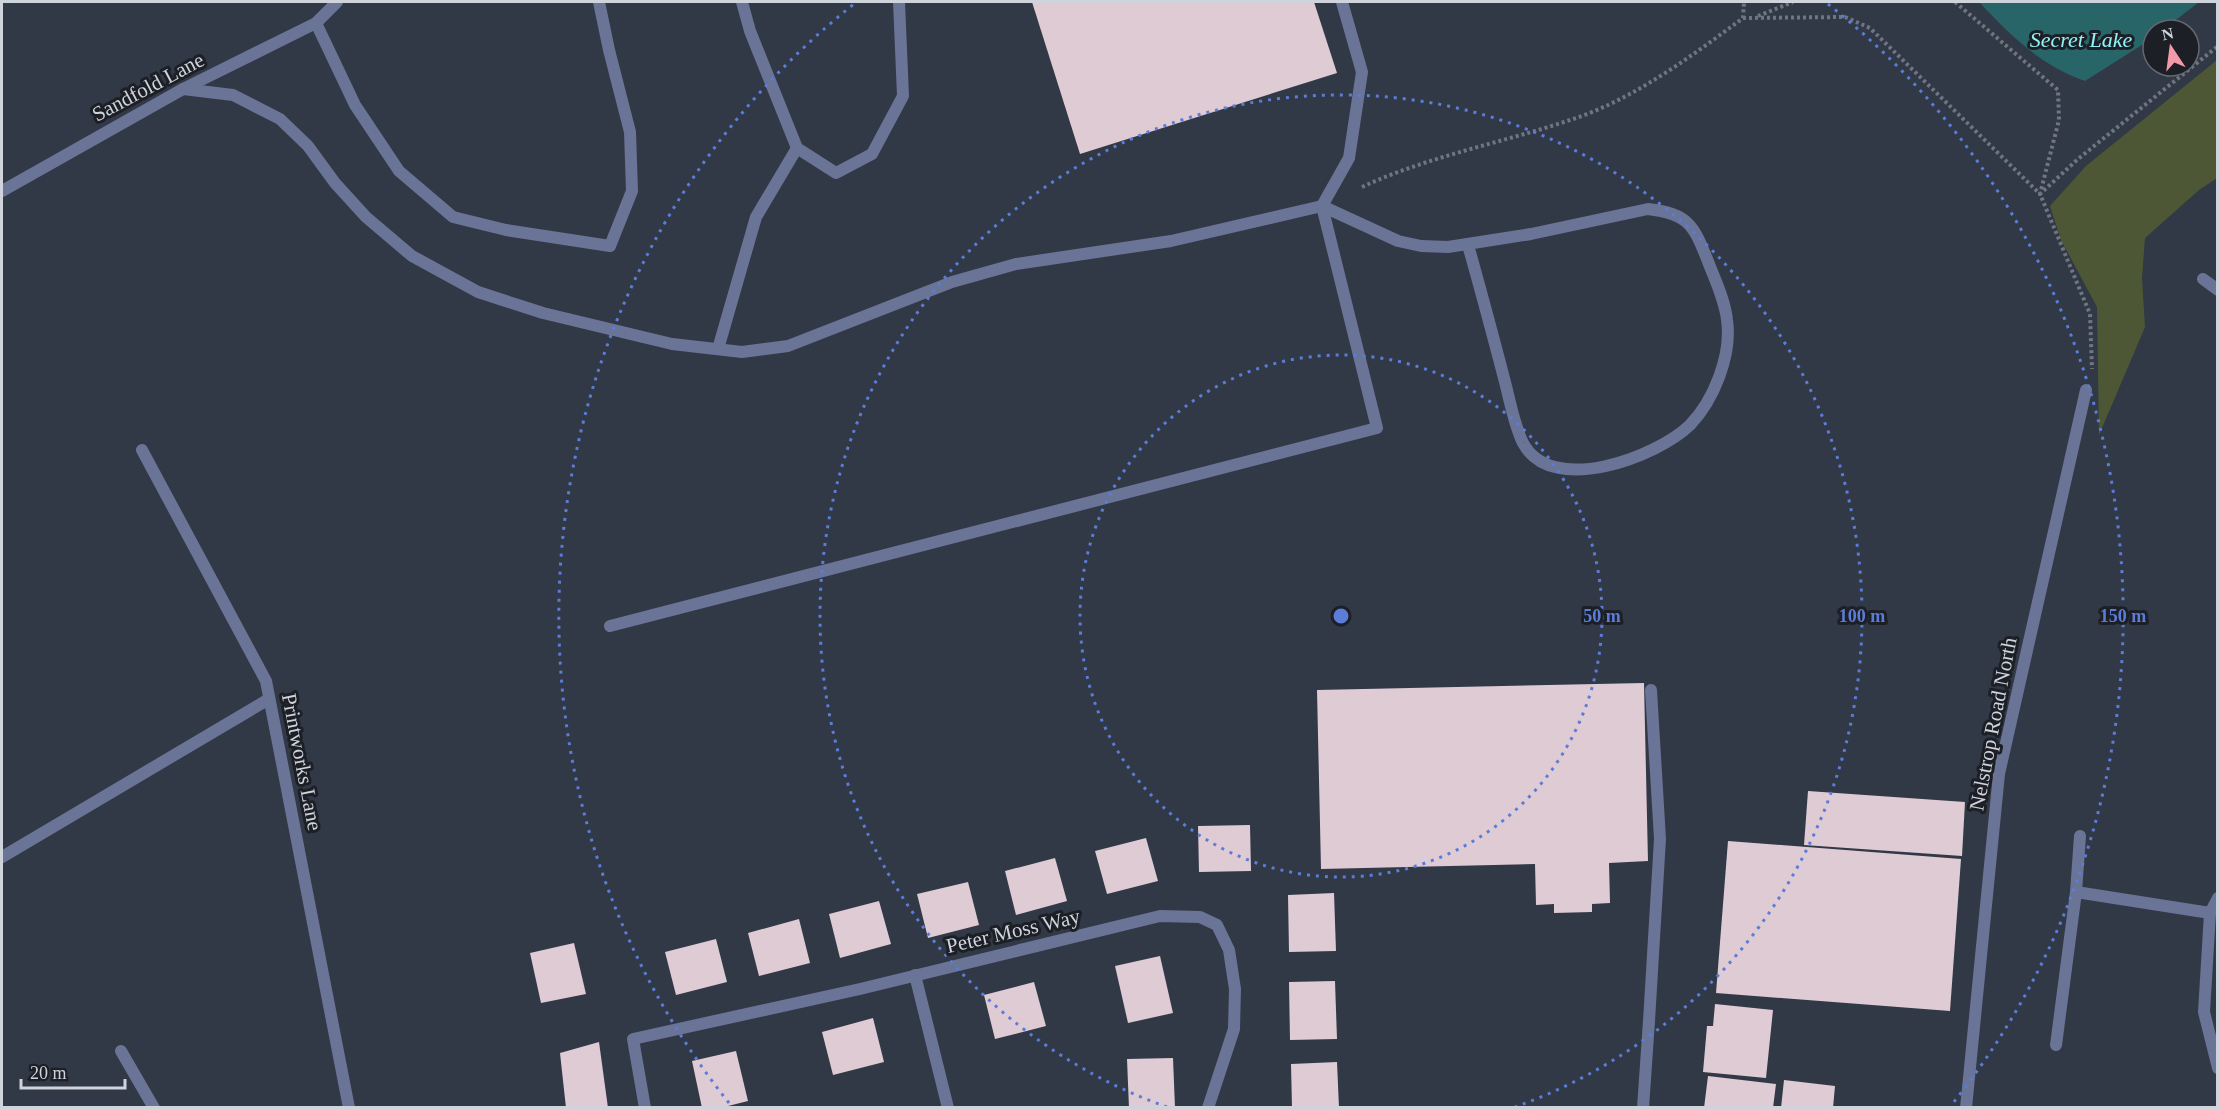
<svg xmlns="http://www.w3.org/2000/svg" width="2219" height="1109" viewBox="0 0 2219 1109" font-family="Georgia,serif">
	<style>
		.green { fill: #4e5735 }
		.water { fill: #276568 }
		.building { fill: #dfcbd4 }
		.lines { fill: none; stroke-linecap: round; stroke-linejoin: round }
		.path { stroke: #6f7581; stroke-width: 4; stroke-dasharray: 3 3; stroke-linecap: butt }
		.service { stroke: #697496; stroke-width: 12 }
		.minor { stroke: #697496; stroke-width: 12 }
		.ring { fill: none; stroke: #5b7dd9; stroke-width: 3; stroke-dasharray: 3 6 }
		.labels { text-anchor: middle; stroke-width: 6; stroke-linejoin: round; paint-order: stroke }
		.street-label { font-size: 21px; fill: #cfd3dc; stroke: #1c1f25 }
		.water-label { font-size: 22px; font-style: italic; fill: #91f2f8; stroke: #1c1f25 }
		.centre { fill: #5b7dd9; stroke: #1c1f25; stroke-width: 3 }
		.ring-label { font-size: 18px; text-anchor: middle; font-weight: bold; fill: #5b7dd9; stroke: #1c1f25; stroke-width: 6; stroke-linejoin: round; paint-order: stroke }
	</style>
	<rect width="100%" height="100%" fill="#313846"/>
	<path class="green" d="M2217,60V178L2199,190L2145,238L2142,278L2145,327L2099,435L2097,307L2061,240L2050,206L2086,166Z"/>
	<path class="water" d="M1979,2H2199L2163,30H2153V38L2085,81C2041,66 2010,35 1979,2Z"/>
	<g class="building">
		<path d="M1032,2H1314L1337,73L1080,154Z"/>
		<path d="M1644,683L1648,861L1609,863L1610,903L1592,904V912L1554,913V904L1536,905L1535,864L1321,869L1317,690Z"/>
		<path d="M1808,791L1965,802L1962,856L1804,845Z"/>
		<path d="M1250,825L1251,871L1199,872L1198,826Z"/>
		<path d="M1146,838L1158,881L1107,894L1095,851Z"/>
		<path d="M1728,841L1961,859L1950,1011L1716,993Z"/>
		<path d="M1055,858L1067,901L1016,915L1005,871Z"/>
		<path d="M968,882L979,925L928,938L917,894Z"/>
		<path d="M1334,893L1336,951L1289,952L1288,895Z"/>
		<path d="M879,901L891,944L840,958L829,914Z"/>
		<path d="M799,919L810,963L759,976L748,933Z"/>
		<path d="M716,939L727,982L676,995L665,952Z"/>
		<path d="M574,943L586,994L541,1003L530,953Z"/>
		<path d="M1160,956L1173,1013L1128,1023L1115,966Z"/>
		<path d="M1335,981L1337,1039L1290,1040L1289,982Z"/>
		<path d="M1034,982L1046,1026L995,1039L984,995Z"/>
		<path d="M1715,1004L1773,1010L1766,1078L1703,1072L1707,1026H1713Z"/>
		<path d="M873,1018L884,1062L833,1075L822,1032Z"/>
		<path d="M599,1042L608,1108H566L560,1053Z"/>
		<path d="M736,1051L748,1101L720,1108H702L692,1061Z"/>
		<path d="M1173,1058L1175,1108H1129L1127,1059Z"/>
		<path d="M1337,1062L1339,1108H1292L1291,1064Z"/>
		<path d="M1708,1076L1776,1084L1773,1108H1704Z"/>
		<path d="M1784,1080L1835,1086L1833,1108H1781Z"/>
	</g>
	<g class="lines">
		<g class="path">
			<path d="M1955,2L2058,90L2059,120L2040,194L2090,314L2092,369"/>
			<path d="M1758,16L1793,2"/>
			<path d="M1743,18L1845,17L1870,28L2040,194L2078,159L2218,46"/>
			<path d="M1362,187C1431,155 1507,142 1579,117C1638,96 1693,55 1743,18L1744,2"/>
		</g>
		<g class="service">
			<path d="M337,2L316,23L355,105L399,171L453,217L506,230L610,246L632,191L630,132L609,50L599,2"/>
			<path d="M742,2L750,31L797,148L836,173L872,154L903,96L899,2"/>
			<path d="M183,89L233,95L280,119L308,146L335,183L366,217L412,256L478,292L543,313L672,344L742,352L788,346L952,282L1016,264L1171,241L1322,206L1398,241L1421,246L1448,247L1531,234L1648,209C1690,214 1694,226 1709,264C1716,282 1725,301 1727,320C1732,355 1714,400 1690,425C1657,457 1552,497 1523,443C1514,425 1510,401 1505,382C1493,336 1481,291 1468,245"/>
			<path d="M718,349L756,217L797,148"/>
			<path d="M610,626L1377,428L1322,206L1349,158L1362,72L1342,2"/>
			<path d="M2,857L269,699"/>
			<path d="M1649,1021L1660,839L1651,690"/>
			<path d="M121,1051L154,1108"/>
			<path d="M1966,1108L1999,774L2086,390"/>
		</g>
		<g class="minor">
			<path d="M2,191L183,89L316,23"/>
			<path d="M2203,279L2218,290"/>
			<path d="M142,450L266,681L349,1108"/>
			<path d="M2076,892L2080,836"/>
			<path d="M2218,898L2210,913L2204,1012L2218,1068"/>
			<path d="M915,975L948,1108"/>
			<path d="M2056,1045L2076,892L2210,913"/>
			<path d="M645,1108L633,1039L860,989L1160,916L1200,917L1217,925L1229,950L1235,989L1234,1029L1208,1108"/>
			<path d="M1643,1108L1649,1021"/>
		</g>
	</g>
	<g class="ring">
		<circle cx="1341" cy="616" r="261"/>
		<path d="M1167 1107A521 521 0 1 1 1515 1107"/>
		<path d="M729 1103A782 782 0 0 1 854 4M1828 4A782 782 0 0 1 1953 1103"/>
	</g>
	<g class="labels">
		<g class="street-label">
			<text transform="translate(148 87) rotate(-28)" y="7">Sandfold Lane</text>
			<text transform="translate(1993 724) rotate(-79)" y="7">Nelstrop Road North</text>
			<text transform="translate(302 762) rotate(79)" y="7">Printworks Lane</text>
			<text transform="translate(1013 931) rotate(-13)" y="7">Peter Moss Way</text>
		</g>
		<g class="water-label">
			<text x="2081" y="47">Secret Lake</text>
		</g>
	</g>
	<circle cx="1341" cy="616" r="9" class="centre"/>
	<g class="ring-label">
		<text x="1602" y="622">50 m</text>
		<text x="1862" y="622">100 m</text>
		<text x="2123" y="622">150 m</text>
	</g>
	<rect width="2219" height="1109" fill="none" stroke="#cfd3dc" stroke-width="6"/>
	<g transform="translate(2171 48) rotate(347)"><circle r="28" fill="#1c1f25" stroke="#64676e" stroke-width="1.5"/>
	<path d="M0-4.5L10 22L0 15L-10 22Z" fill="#f39aaa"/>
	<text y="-9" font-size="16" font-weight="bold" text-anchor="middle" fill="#cfd3dc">N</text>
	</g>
	<path d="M21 1079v9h104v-9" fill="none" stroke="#cfd3dc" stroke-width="3"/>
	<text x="30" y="1079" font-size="18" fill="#cfd3dc" stroke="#1c1f25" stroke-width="4.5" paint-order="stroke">20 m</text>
</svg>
